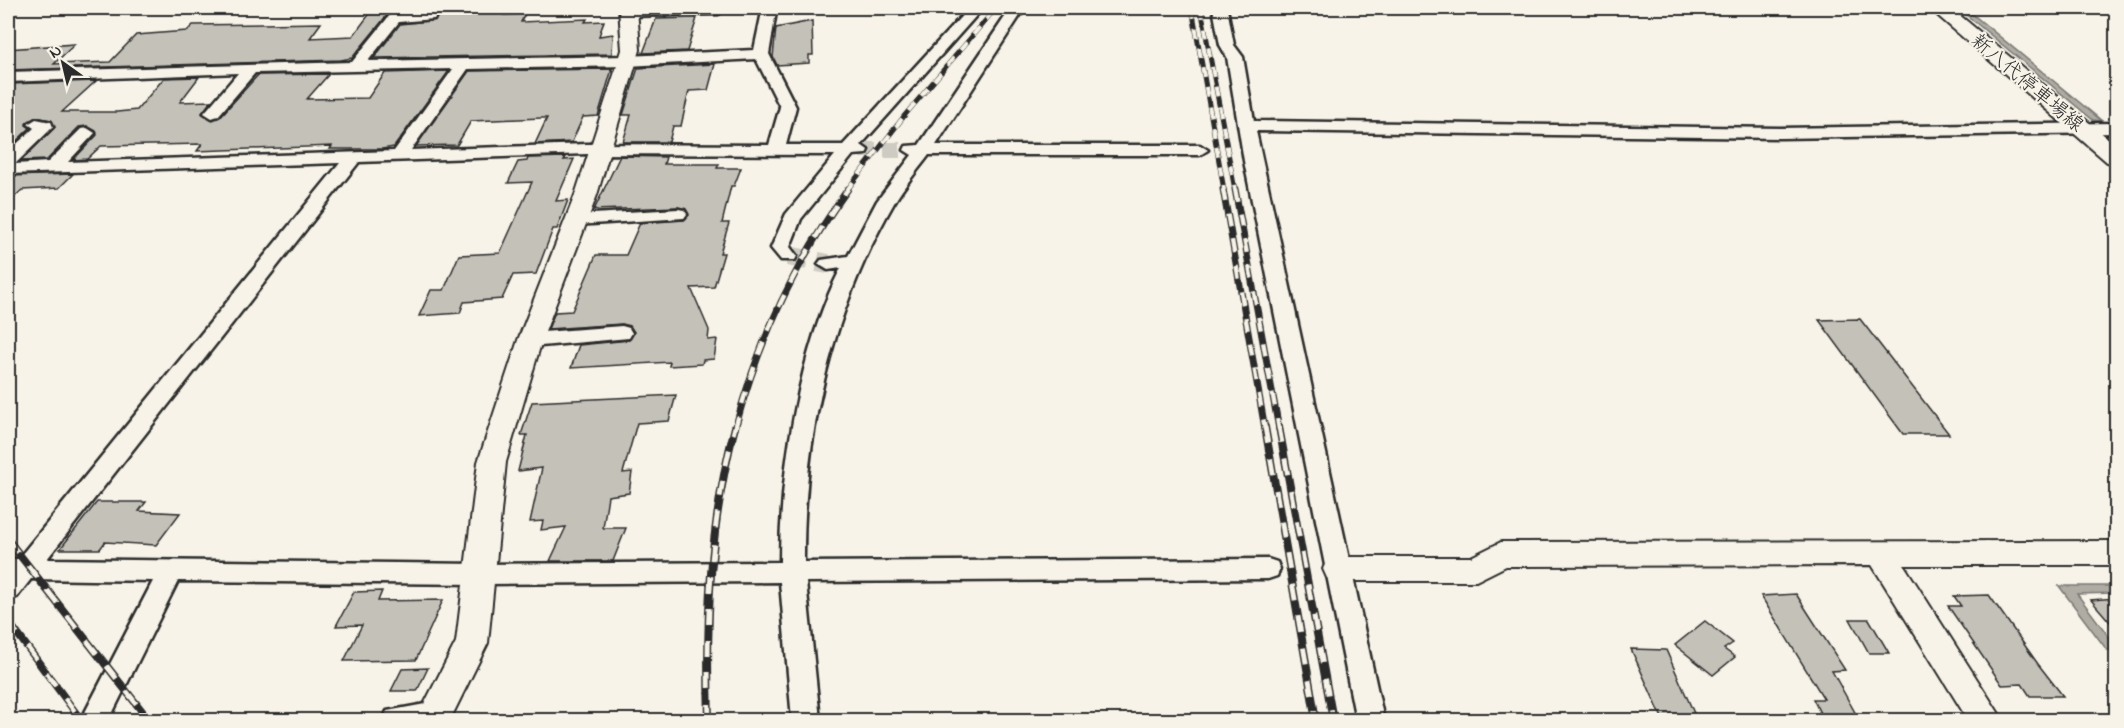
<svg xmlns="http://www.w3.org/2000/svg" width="2124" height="728" viewBox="0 0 2124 728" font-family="'Indie Flower','Klee One',sans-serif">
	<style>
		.water { fill: #afaca4; stroke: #7a7874; stroke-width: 1.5 }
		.building { fill: #c4c1b9; stroke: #2b2b2b; stroke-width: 1.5 }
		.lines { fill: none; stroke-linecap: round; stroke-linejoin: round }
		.minor-tunnel-far1 { stroke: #cecbc2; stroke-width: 16; stroke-dasharray: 16 8; stroke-linecap: butt }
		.minor-tunnel { stroke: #cecbc2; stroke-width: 20; stroke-dasharray: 20 10; stroke-linecap: butt }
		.minor-casing { stroke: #2b2b2b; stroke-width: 5 }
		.tertiary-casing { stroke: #2b2b2b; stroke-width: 4 }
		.secondary-casing { stroke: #2b2b2b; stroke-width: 4 }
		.minor { fill: #f7f3e8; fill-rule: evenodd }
		.tertiary { fill: #f7f3e8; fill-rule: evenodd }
		.secondary { fill: #f7f3e8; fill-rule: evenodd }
		.rail-far2-casing { stroke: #2b2b2b; stroke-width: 5 }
		.rail-far1-casing { stroke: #2b2b2b; stroke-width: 7 }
		.rail-casing { stroke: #2b2b2b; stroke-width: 8 }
		.rail-far2 { stroke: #f7f3e8; stroke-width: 4; stroke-dasharray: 10; stroke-linecap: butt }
		.rail-far1 { stroke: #f7f3e8; stroke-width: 4.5; stroke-dasharray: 13; stroke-linecap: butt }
		.rail { stroke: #f7f3e8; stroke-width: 5; stroke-dasharray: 16; stroke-linecap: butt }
		.labels { text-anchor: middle; stroke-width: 4.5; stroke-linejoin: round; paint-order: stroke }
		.far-street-label { font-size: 20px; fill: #2b2b2b; stroke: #f7f3e8 }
	</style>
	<rect width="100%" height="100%" fill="#f7f3e8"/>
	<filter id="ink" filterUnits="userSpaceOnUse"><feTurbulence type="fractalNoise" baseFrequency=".0167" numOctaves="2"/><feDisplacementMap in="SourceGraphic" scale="12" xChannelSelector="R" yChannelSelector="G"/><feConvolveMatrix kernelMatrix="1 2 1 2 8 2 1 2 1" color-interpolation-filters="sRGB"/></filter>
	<g filter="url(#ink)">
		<g class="water">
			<path d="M1958,8H1965L2102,121L2093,120Z"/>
			<path d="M2059,586H2116V593L2077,594L2116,646V650H2107Z"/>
		</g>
		<g class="building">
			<path d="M374,8H509L504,15L525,14L521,22L587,19L585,22L604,21L599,36L613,34L612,54L374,58L400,24L436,20V12L429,10L388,14L352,58L341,60L8,70V49L75,44L54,64L110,62L136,35L187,31L193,25L321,23L310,38L353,36Z"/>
			<path d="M697,18L687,51L643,53L656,19Z"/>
			<path d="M812,21L813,55H809V63L777,65L773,57L776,28Z"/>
			<path d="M715,64L708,90L689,91L681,126H673L669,142H623L631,115H623L638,68Z"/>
			<path d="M612,69L598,116L583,117L572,142L535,144L547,118H542L471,121L457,145L416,146L469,71Z"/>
			<path d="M449,71L394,147L382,149H330L332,146L197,151L202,144L101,146L87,159L73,160L97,135L96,131L87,126L79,127L47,160L21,161L55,127L51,120L36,117L27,122L26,125L30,128L8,149V84L96,81L62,112H117L137,110L164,78L199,77L180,102L211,101L202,113L213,120L220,117L258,75L329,74L307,99L368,98L385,73Z"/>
			<path d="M620,156L666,157L664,164H719L717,168H741L734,186H731L722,223H729L720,253H724L714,287L691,288L709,330L708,340L717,339L714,359L703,360L702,364L669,366L670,362L571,368L579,345L629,340L634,332L630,326L622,324L548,329L555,312L572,311L596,255H626L640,223L684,220L689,215L686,209L678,207L594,210Z"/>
			<path d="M566,157L564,160L574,159L556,201L568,200L557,229H553L536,274L513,275L502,299L464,302L460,313L419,316L431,290H444L459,255L500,253L532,182L508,183L518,162L527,161L528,158Z"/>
			<path d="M73,174L59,188L22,190L8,203V176Z"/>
			<path d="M1860,319L1949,434H1903L1819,320Z"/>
			<path d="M676,395L669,421L637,423L623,473L632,472L629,493L608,496L603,528H626L613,561H550L566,527L541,530L543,521L530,522L542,468L518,471L527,435H521L532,402Z"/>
			<path d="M97,502H146L139,511L180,513L156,545L105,542L100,549H60Z"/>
			<path d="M382,591L378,601L443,600L416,660L344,661L362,625L336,626L354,592Z"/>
			<path d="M1796,594L1845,670L1832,671L1857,716L1822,717L1813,699H1824L1761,596Z"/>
			<path d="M1989,595L2038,664L2063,696H2030L2022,684L2002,685L1948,606H1961L1954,596Z"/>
			<path d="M2116,598V629L2091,600Z"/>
			<path d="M1850,619H1869L1889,653H1869Z"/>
			<path d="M1705,621L1733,643L1724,649L1735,657L1713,675L1675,645Z"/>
			<path d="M1631,649L1666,650L1697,720H1663Z"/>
			<path d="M428,668L417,691H391L402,669Z"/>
		</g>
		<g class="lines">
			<path class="minor-tunnel-far1" d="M860,150H907"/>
			<path class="minor-tunnel" d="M788,256L828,264"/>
			<defs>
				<g id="minor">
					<path d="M8,8H19L8,15Z"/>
					<path d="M639,8H723L725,10L718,14L629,16L622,12L624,9Z"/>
					<path d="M769,8L776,12L769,54L796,107L786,145H843L969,8H983L861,145L868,150L866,154L853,155L801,219L790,247L797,256L795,260H781L771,248L786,214L835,155L587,154L359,162L47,559L479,564L780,562C780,472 799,349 841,268L828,270L818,264L821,260L848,256L877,201L912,155L904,150L906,146L919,145L1011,8H1025L936,145H1200L1208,150L1200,155H929C917,171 904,186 894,203C831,312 803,437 804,562L1268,559L1277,562L1280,569L1277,576L1268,579L806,582L820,720H792L780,582L479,584L178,581L109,720H81L153,581L31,579L17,597L8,600V559H18L340,163L8,174V152L34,128L28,124L36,119L51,122L53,127L15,164L48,162L81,129L87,128L95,133L68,162L394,151L453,69L255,73L218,116L212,118L204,113L238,73L8,82V72L352,62L390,15L429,12L434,13L436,16L434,19L399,22L368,61L627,56L754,50L762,12ZM756,59L780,107L769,145L587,144L411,150L468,69L627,66Z"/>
					<path d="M1213,8H1227L1234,45L1243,57L1254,121L1780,128L2116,123V133L1780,138L1256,131L1384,720H1356L1244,161L1227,57L1220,45Z"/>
					<path d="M678,209L684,210L687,214L684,218L576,225L567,220L576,215Z"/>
					<path d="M622,326L629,328L632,333L629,338L530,347L523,345L520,340L523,335L530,333Z"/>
					<path d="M436,702L446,705L450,714L447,720H383L387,711Z"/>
				</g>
				<g id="tertiary">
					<path d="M619,8H637L640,50L597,195L542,340L506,462L488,643L450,720H416L456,642L478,462L518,340L575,195L622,50Z"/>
					<path d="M2116,541V565H1904L2003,720H1968L1872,565L1506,566L1476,581H1338L1327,578L1323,569L1327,560L1338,557H1471L1501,542Z"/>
				</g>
				<path id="secondary" d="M1929,8H1951L2116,145V164L2107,162Z"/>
			</defs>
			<use href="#minor" class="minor-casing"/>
			<use href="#tertiary" class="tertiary-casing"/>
			<use href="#secondary" class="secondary-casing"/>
			<use href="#minor" class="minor"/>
			<use href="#tertiary" class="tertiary"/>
			<use href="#secondary" class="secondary"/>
			<defs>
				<g id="rail-far2">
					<path d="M1192,8L1224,190"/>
					<path d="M1201,8L1235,190"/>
					<path d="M847,190L905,115L996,8"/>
				</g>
				<g id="rail-far1">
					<path d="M1223,189L1265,429"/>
					<path d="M1235,189L1279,429"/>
					<path d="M735,429C758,342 795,262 848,189"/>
				</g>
				<g id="rail">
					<path d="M1265,427L1316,720"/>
					<path d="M1279,427L1333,720"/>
					<path d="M8,540L149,720"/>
					<path d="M8,621L81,720"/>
					<path d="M709,720C706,620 709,524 735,427"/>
				</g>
			</defs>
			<use href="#rail-far2" class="rail-far2-casing"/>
			<use href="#rail-far1" class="rail-far1-casing"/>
			<use href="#rail" class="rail-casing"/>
			<use href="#rail-far2" class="rail-far2"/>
			<use href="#rail-far1" class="rail-far1"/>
			<use href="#rail" class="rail"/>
		</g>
	</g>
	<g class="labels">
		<g class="far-street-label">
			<text transform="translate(2028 82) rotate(40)" y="7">新八代停車場線</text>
		</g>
	</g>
	<rect width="2124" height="728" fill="none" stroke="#f7f3e8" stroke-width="30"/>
	<rect x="15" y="15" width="2094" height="698" fill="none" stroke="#2b2b2b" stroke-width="2" filter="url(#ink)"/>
	<g transform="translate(63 63) rotate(326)" stroke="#f7f3e8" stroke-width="4.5" paint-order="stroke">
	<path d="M0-4.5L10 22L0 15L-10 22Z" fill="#2b2b2b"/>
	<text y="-9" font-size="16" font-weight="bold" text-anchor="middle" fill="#2b2b2b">N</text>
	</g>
</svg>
